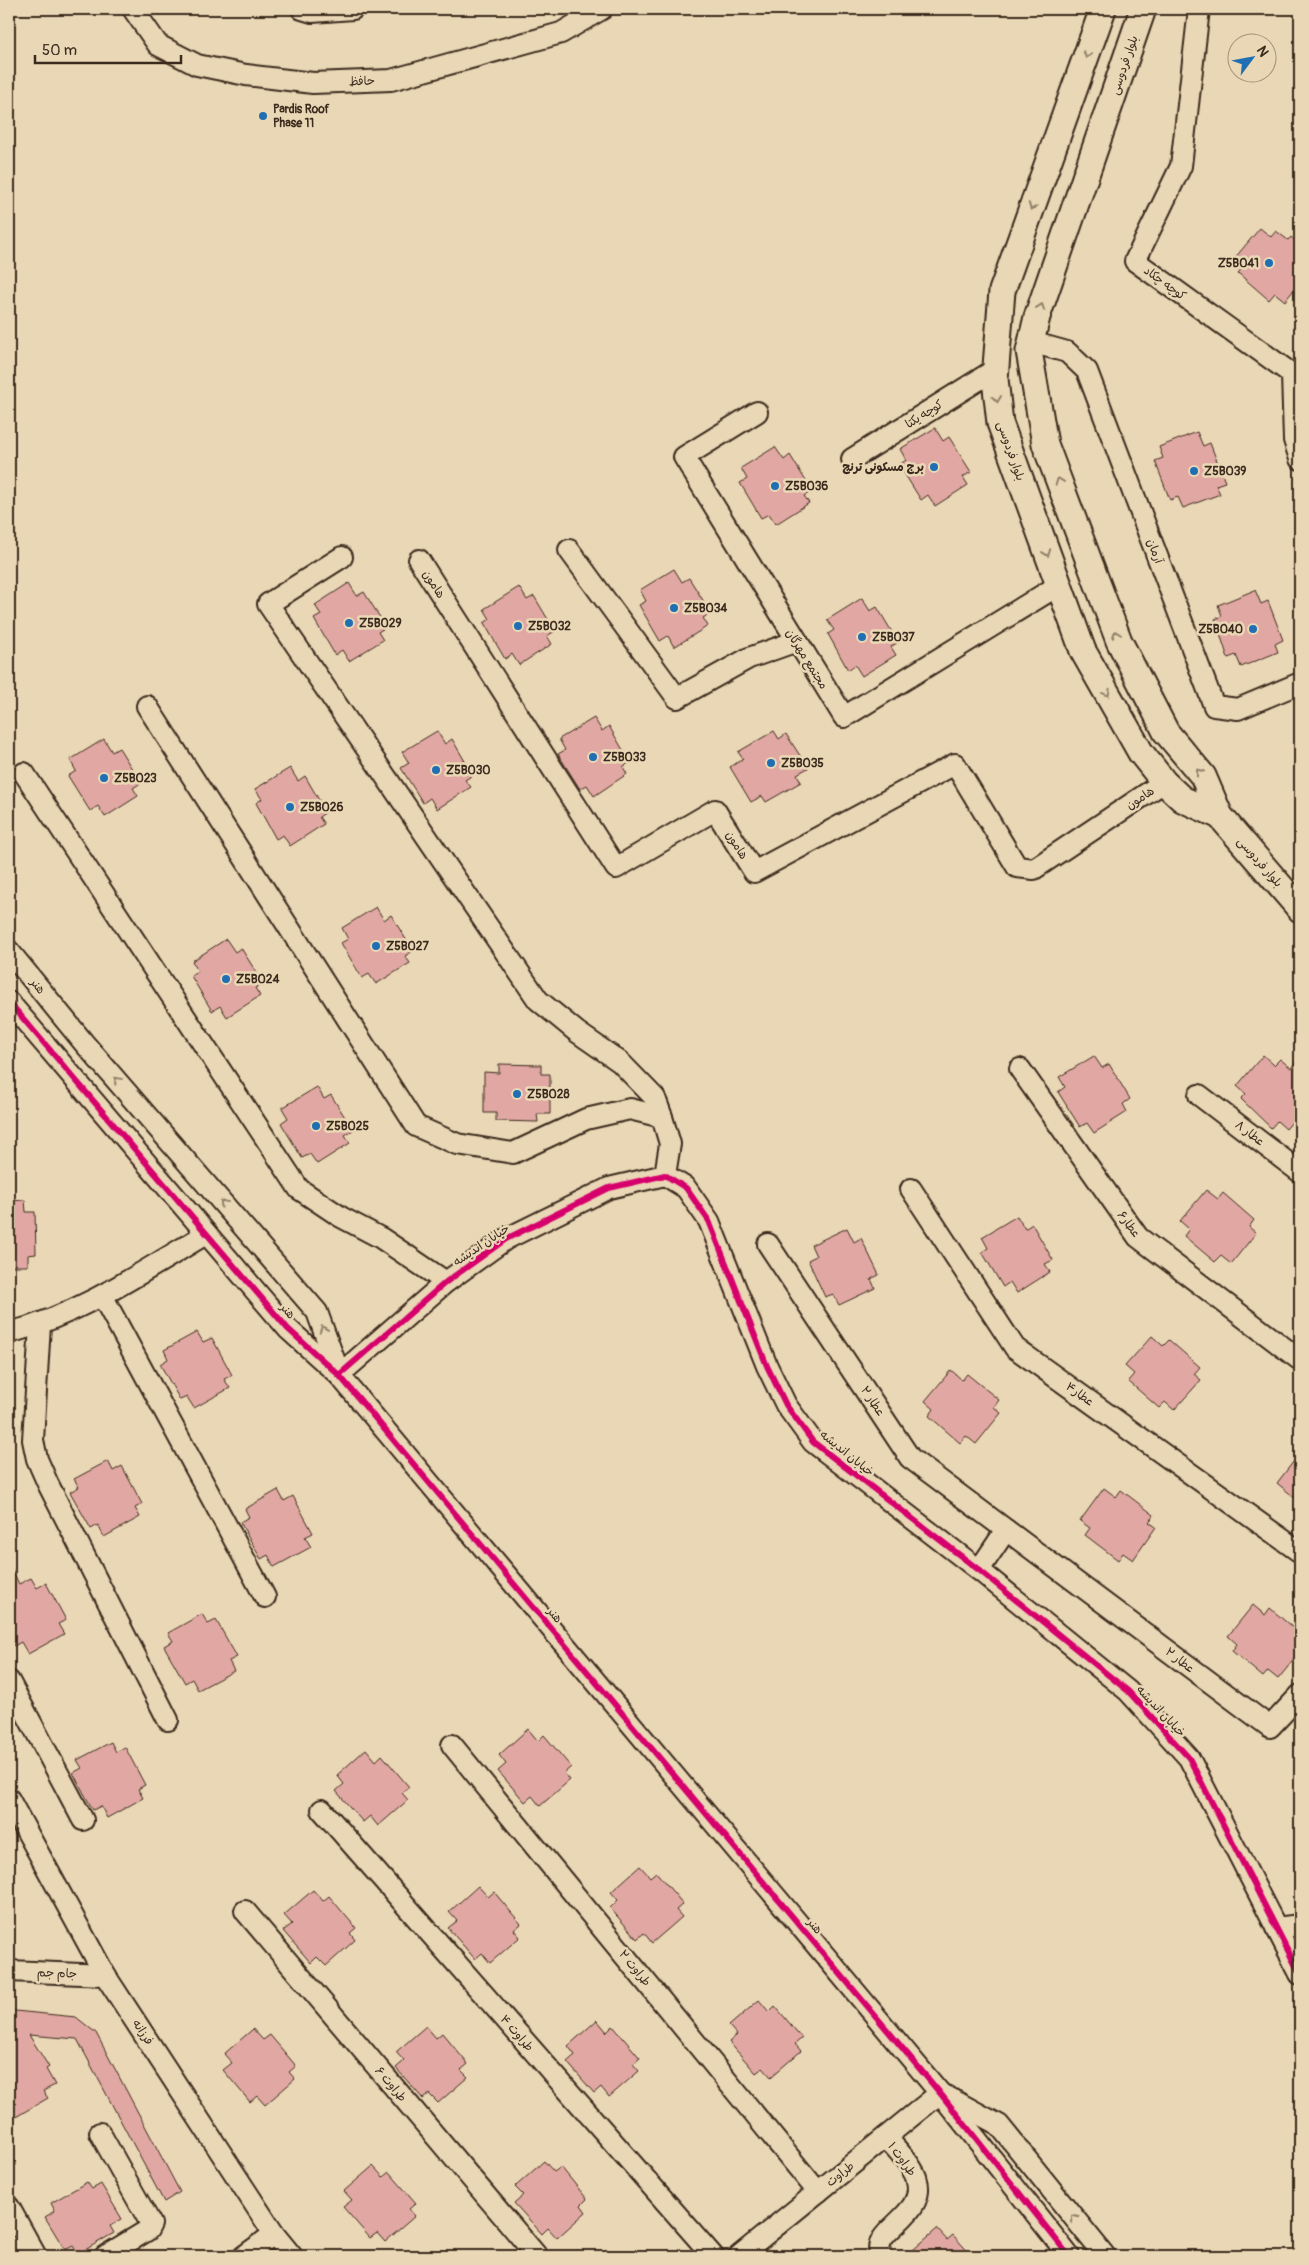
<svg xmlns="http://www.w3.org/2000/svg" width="1309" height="2265" viewBox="0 0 1309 2265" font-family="Pangolin,'Playpen Sans Arabic',sans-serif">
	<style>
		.building { fill: #e1a7a3; stroke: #3b2a1e }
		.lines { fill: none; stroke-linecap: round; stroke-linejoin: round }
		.minor-casing { stroke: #3b2a1e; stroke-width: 24 }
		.major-casing { stroke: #3b2a1e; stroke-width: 29 }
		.minor { stroke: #ead7b5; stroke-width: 20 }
		.major { stroke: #ead7b5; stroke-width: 25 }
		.cycleway-casing { stroke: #ead7b5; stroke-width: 9 }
		.cycleway { stroke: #d6006c; stroke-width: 6 }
		.oneway { stroke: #92806a }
		.poi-dot { fill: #1f6fb2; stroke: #ead7b5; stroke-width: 2 }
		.labels { text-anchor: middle; stroke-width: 5; stroke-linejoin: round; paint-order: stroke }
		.street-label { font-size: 12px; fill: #3b2a1e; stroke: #ead7b5 }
		.poi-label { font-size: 12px; font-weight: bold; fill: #3b2a1e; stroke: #ead7b5; text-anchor: start }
	</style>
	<rect width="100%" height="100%" fill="#ead7b5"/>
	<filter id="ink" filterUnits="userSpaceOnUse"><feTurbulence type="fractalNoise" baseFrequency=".02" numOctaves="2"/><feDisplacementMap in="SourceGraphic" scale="10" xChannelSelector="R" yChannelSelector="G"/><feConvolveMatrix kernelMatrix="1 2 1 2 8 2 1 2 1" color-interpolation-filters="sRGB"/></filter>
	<g filter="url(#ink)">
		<g class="building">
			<path d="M1260,228L1271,237L1276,231L1288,240L1291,237L1300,245V282L1285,301L1275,293L1269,300L1238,273L1243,267L1234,259Z"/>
			<path d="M935,428L943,441L949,437L971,472L963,477L968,485L935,506L928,495L921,500L899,465L906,460L900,449Z"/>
			<path d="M1197,432L1203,446L1210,443L1225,482L1216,485L1220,494L1183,508L1178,497L1170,500L1155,461L1163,458L1159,447Z"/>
			<path d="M775,447L784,460L790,455L812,491L804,496L809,503L776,524L769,514L761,518L740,483L747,479L741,468Z"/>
			<path d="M674,569L682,582L689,578L711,613L703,618L708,626L674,647L668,636L660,641L639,605L646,601L640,590Z"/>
			<path d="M349,583L357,596L364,592L386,627L378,632L383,640L349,661L342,650L335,655L314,619L321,615L315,605Z"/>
			<path d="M519,587L527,600L534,596L555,631L547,636L552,644L519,665L512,654L505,659L484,623L490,619L484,609Z"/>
			<path d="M1255,590L1261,604L1268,601L1283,640L1275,644L1278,652L1241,667L1236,655L1228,658L1215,619L1222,616L1218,605Z"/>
			<path d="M862,598L870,611L877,607L898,642L891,647L896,655L862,676L855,665L848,670L828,634L834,630L827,620Z"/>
			<path d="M594,718L602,731L609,726L630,762L623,767L627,774L594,796L587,785L580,789L558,754L565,750L559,739Z"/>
			<path d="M437,731L445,744L452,739L473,775L465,780L471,787L437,809L430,798L423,803L401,768L409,763L402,752Z"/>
			<path d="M774,731L779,739L786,734L808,768L797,774L801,782L766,802L762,796L751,802L730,767L743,759L738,752Z"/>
			<path d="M104,739L112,752L119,748L141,783L133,788L138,796L105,817L98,806L90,811L68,776L76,771L70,760Z"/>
			<path d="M290,768L298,781L305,776L326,812L319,817L324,824L290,846L283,835L276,839L256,803L262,799L255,789Z"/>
			<path d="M376,907L384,920L391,915L413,951L405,956L410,963L376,984L369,974L362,978L341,943L348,939L342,928Z"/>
			<path d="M226,939L235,952L241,948L263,983L255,988L260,996L227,1017L220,1006L212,1011L191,976L198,971L192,961Z"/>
			<path d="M1263,1055L1274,1065L1280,1059L1291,1068L1300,1057V1113L1286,1129L1277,1121L1271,1128L1241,1099L1246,1094L1237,1086Z"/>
			<path d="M1094,1056L1102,1068L1109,1064L1130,1099L1123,1104L1127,1112L1094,1133L1087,1123L1080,1127L1058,1092L1065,1087L1059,1077Z"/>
			<path d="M499,1064L541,1065V1074H550V1114H537L538,1122L496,1121V1113H484V1072L499,1073Z"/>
			<path d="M317,1087L324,1099L331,1095L353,1130L345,1135L350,1143L317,1164L310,1154L302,1158L281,1123L288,1118L282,1108Z"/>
			<path d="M1206,1190L1218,1199L1223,1193L1254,1220L1249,1227L1256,1233L1231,1264L1221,1256L1215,1262L1184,1236L1189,1229L1180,1221Z"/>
			<path d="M25,1200L26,1212H35L36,1254L28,1255V1266H9V1201Z"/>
			<path d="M1017,1216L1025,1229L1032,1224L1053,1260L1045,1264L1050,1272L1017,1293L1010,1282L1003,1287L982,1252L988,1248L982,1237Z"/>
			<path d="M847,1228L854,1242L861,1238L879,1275L871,1279L875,1288L839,1305L833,1294L825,1297L808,1260L816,1256L811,1245Z"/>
			<path d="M197,1332L203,1342L212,1338L232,1375L224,1379L230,1388L194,1408L187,1397L180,1400L160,1364L168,1359L164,1350Z"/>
			<path d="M1152,1336L1163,1346L1169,1340L1200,1367L1194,1374L1201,1380L1174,1410L1165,1402L1159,1408L1128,1381L1134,1374L1125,1366Z"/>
			<path d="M951,1370L962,1380L967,1374L999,1400L994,1407L1001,1413L976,1444L966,1436L960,1443L929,1416L934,1409L925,1401Z"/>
			<path d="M1300,1453V1502L1277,1483Z"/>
			<path d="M108,1461L113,1471L122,1466L142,1504L135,1508L140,1517L104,1537L98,1525L91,1529L70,1492L79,1487L74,1479Z"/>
			<path d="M1104,1488L1116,1497L1121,1490L1154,1515L1149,1522L1156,1527L1133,1560L1123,1553L1118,1560L1085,1535L1090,1528L1080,1521Z"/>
			<path d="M278,1490L284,1501L293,1496L313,1533L305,1537L311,1547L274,1567L268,1555L261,1559L240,1522L249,1517L245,1509Z"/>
			<path d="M9,1563L19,1584L31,1578L37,1588L46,1583L66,1620L58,1624L64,1634L28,1654L21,1642L14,1646L9,1636Z"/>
			<path d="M1253,1605L1265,1615L1270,1608L1300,1634V1652L1278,1679L1268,1671L1263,1677L1232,1651L1237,1644L1228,1636Z"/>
			<path d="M202,1614L208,1624L216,1620L237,1657L229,1661L234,1671L198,1690L192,1679L185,1683L164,1646L173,1641L168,1633Z"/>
			<path d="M528,1729L538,1741L544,1735L571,1767L564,1773L570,1780L540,1806L532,1796L525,1802L498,1771L506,1764L499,1755Z"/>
			<path d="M111,1742L116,1752L125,1747L145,1785L138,1789L143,1798L107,1818L101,1806L93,1810L73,1773L82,1768L77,1760Z"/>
			<path d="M366,1749L376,1761L382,1755L409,1787L402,1793L408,1800L378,1826L370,1816L363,1822L336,1791L344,1784L337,1775Z"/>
			<path d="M640,1866L650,1877L656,1872L683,1904L676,1910L682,1917L652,1943L644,1933L637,1939L610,1908L618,1900L611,1892Z"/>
			<path d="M478,1886L488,1897L494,1892L521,1924L514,1930L520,1937L490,1963L482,1953L475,1959L448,1928L457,1921L449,1912Z"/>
			<path d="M313,1890L323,1901L329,1896L356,1928L350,1933L355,1940L326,1966L317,1957L311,1963L283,1931L292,1924L284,1915Z"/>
			<path d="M759,2000L769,2012L775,2006L802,2038L795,2044L801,2051L771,2077L763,2068L756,2073L729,2042L737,2035L729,2026Z"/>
			<path d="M9,2002L15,2011L76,2017L96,2033L180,2192L164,2202L77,2039L29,2035L49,2067L46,2069L55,2085L43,2091L48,2098L9,2121Z"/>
			<path d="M597,2020L607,2032L613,2026L640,2058L633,2064L639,2071L609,2097L601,2087L594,2093L567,2062L575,2055L568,2046Z"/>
			<path d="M426,2026L436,2038L442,2033L468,2064L461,2070L468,2077L438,2103L429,2094L423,2099L396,2068L404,2061L396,2052Z"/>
			<path d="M253,2029L263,2040L270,2035L296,2066L289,2072L295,2079L265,2105L257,2096L250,2102L223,2070L232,2063L224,2054Z"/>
			<path d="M544,2161L554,2172L561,2167L587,2199L581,2205L586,2212L557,2238L548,2228L542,2234L514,2203L523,2195L515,2187Z"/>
			<path d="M373,2166L383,2177L389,2172L416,2203L409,2209L415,2216L385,2242L377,2233L370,2238L343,2207L352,2200L344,2191Z"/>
			<path d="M87,2182L92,2189L101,2184L122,2219L110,2226L114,2233L78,2254L73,2246L65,2250L45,2217L55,2211L51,2203Z"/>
			<path d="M937,2229L947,2240L953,2235L972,2256H906Z"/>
		</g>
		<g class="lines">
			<defs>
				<g id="minor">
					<path d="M133,9L158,45L197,65L246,75L313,83L391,80L561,33L602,9"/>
					<path d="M302,9L312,12L353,9"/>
					<path d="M1199,9L1181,166L1135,261L1292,374L1294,440L1300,459"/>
					<path d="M1031,342L1067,352L1087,371L1214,706L1238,709L1300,683"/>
					<path d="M757,412L684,457L844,717L1059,585"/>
					<path d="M852,459L996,369"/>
					<path d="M569,550L677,698L749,658L797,641"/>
					<path d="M342,557L268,604L538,1000L577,1032L620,1062L655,1098L662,1117"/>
					<path d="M419,560L616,868L715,810L754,872L955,764L1017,867L1034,869L1164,782"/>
					<path d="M147,706L416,1126L457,1144L513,1153L586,1119L630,1109L662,1117L670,1144L665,1175"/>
					<path d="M24,773L299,1189L341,1217L381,1238L446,1282"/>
					<path d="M9,951L84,1043L317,1312L339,1373"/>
					<path d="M9,1002L288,1329L339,1375L940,2093L1069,2256"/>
					<path d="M1020,1069L1138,1237L1300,1360"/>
					<path d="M1199,1095L1300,1172"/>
					<path d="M911,1189L1015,1348L1300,1552"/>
					<path d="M768,1244L910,1458L1270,1727L1300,1695"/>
					<path d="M103,1297L265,1597"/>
					<path d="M40,1325L33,1440L37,1459L48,1484L168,1720"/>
					<path d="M9,1333C81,1314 142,1272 206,1234"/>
					<path d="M339,1375L446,1282L506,1239L609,1188L665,1175L686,1188L709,1221L767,1366L786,1405L813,1442L979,1570L1128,1691L1189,1758L1300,1974"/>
					<path d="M979,1570L1006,1530"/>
					<path d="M9,1681L83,1820"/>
					<path d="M452,1745L818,2192"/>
					<path d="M9,1799L105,1975L274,2234L292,2256"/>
					<path d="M322,1810L713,2256"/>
					<path d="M245,1911L537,2256"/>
					<path d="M1276,1928L1300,1925"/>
					<path d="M9,1971L105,1975"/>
					<path d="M946,2096L999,2125L1105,2256"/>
					<path d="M100,2133L151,2224L148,2230L105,2256"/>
					<path d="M9,2207L36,2256"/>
					<path d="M9,2252L27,2242"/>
					<path d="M244,2256L274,2234"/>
					<path d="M739,2256L940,2093"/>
					<path d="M881,2256C868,2229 930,2217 916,2177C910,2162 896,2149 886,2137"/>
				</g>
				<g id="major">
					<path d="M1103,9L1002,291L995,379L1000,423L1083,651L1141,753L1164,782L1182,799L1220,816"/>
					<path d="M1143,9L1037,317L1029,351L1045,444L1119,641L1166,732L1203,776L1220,816L1300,909"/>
				</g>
			</defs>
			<use href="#minor" class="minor-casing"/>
			<use href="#major" class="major-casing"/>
			<use href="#minor" class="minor"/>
			<use href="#major" class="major"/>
			<defs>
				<g id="cycleway">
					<path d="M9,1002L288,1329L339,1375L940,2093L1069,2256"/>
					<path d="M339,1375L446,1282L506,1239L609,1188L665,1175L686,1188L709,1221L767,1366L786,1405L813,1442L979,1570L1128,1691L1189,1758L1300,1974"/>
				</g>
			</defs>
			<use href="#cycleway" class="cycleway-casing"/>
			<use href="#cycleway" class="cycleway"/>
		</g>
		<defs><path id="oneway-chevron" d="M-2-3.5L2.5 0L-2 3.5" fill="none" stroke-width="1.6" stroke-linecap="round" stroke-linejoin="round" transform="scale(1.25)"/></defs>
		<g class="oneway">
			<use href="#oneway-chevron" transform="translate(1087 55) rotate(110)"/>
			<use href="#oneway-chevron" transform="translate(1032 207) rotate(110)"/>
			<use href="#oneway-chevron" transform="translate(1041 307) rotate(-71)"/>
			<use href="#oneway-chevron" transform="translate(997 399) rotate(84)"/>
			<use href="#oneway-chevron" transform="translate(1059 481) rotate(-110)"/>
			<use href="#oneway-chevron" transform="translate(1047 553) rotate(70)"/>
			<use href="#oneway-chevron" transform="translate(1116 634) rotate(-111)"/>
			<use href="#oneway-chevron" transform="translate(1107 693) rotate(61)"/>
			<use href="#oneway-chevron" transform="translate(1199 772) rotate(-126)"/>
			<use href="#oneway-chevron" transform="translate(117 1080) rotate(-131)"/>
			<use href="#oneway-chevron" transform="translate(223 1203) rotate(-131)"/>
			<use href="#oneway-chevron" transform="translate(323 1329) rotate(-109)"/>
			<use href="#oneway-chevron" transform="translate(1074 2218) rotate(-129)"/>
		</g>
	</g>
	<g class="poi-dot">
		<circle cx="263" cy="116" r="5"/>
		<circle cx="1269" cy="263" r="5"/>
		<circle cx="934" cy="467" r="5"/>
		<circle cx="1194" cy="471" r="5"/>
		<circle cx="775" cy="486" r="5"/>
		<circle cx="674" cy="608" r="5"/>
		<circle cx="349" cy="623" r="5"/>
		<circle cx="518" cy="626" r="5"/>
		<circle cx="1253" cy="629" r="5"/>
		<circle cx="862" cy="637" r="5"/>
		<circle cx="593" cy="757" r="5"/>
		<circle cx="771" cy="763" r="5"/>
		<circle cx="436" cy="770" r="5"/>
		<circle cx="104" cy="778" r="5"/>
		<circle cx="290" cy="807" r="5"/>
		<circle cx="376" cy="946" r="5"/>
		<circle cx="226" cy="979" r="5"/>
		<circle cx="517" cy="1094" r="5"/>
		<circle cx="316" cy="1126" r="5"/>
	</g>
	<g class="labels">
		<g class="street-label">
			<text transform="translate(1124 65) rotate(-71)" y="4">بلوار فردوسی</text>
			<text transform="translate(362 81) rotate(-2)" y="4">حافظ</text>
			<text transform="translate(1165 283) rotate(36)" y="4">کوچه چکاد</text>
			<text transform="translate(924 414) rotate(-32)" y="4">کوچه یکتا</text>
			<text transform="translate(1011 451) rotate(71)" y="4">بلوار فردوسی</text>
			<text transform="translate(1155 551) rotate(69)" y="4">آرمان</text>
			<text transform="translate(434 584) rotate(57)" y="4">هامون</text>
			<text transform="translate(807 659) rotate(58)" y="4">مجتمع مهرگان</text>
			<text transform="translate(1140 798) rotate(-34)" y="4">هامون</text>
			<text transform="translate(737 845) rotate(58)" y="4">هامون</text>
			<text transform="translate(1260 862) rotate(49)" y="4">بلوار فردوسی</text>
			<text transform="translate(38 986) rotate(51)" y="4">هنر</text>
			<text transform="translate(1250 1133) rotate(37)" y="4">عطار ۸</text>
			<text transform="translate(1129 1224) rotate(53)" y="4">عطار۶</text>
			<text transform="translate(481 1245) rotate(-34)" y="4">خیابان اندیشه</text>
			<text transform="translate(288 1311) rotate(49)" y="4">هنر</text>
			<text transform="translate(1080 1394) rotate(36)" y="4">عطار۴</text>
			<text transform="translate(873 1401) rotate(56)" y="4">عطار ۲</text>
			<text transform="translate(847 1453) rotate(39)" y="4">خیابان اندیشه</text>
			<text transform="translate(555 1615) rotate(50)" y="4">هنر</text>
			<text transform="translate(1180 1660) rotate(37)" y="4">عطار ۲</text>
			<text transform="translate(1161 1711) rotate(47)" y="4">خیابان اندیشه</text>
			<text transform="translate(815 1926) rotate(50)" y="4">هنر</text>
			<text transform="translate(635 1968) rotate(51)" y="4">طراوت ۲</text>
			<text transform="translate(57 1973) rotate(2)" y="4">جام جم</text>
			<text transform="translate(143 2032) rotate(57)" y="4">فرزانه</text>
			<text transform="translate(517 2033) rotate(49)" y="4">طراوت ۴</text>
			<text transform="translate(391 2084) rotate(50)" y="4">طراوت ۶</text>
			<text transform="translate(902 2159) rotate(54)" y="4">طراوت ۱</text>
			<text transform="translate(840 2174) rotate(-39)" y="4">طراوت</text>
		</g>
		<g class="poi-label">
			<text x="273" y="113">Pardis Roof<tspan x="273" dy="14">Phase 11</tspan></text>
			<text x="1259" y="267" text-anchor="end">Z5B041</text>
			<text x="924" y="471" text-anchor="end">برج مسکونی ترنج</text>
			<text x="1204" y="475">Z5B039</text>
			<text x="785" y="490">Z5B036</text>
			<text x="684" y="612">Z5B034</text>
			<text x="359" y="627">Z5B029</text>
			<text x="528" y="630">Z5B032</text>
			<text x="1243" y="633" text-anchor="end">Z5B040</text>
			<text x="872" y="641">Z5B037</text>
			<text x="603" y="761">Z5B033</text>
			<text x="781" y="767">Z5B035</text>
			<text x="446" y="774">Z5B030</text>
			<text x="114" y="782">Z5B023</text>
			<text x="300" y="811">Z5B026</text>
			<text x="386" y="950">Z5B027</text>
			<text x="236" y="983">Z5B024</text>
			<text x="527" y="1098">Z5B028</text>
			<text x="326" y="1130">Z5B025</text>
		</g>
	</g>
	<rect width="1309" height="2265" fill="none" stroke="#ead7b5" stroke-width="30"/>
	<rect x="15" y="15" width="1279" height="2235" fill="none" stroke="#3b2a1e" stroke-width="2" filter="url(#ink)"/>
	<g transform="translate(1252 58) rotate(58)"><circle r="24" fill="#ead7b5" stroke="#a49279"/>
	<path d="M0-4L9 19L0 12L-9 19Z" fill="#1f6fb2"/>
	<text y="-8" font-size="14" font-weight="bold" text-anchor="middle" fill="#3b2a1e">N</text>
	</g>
	<path d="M35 55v8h146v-8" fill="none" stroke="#3b2a1e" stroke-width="2.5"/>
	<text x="42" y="55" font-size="15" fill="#3b2a1e" stroke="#ead7b5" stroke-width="4" paint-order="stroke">50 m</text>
</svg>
